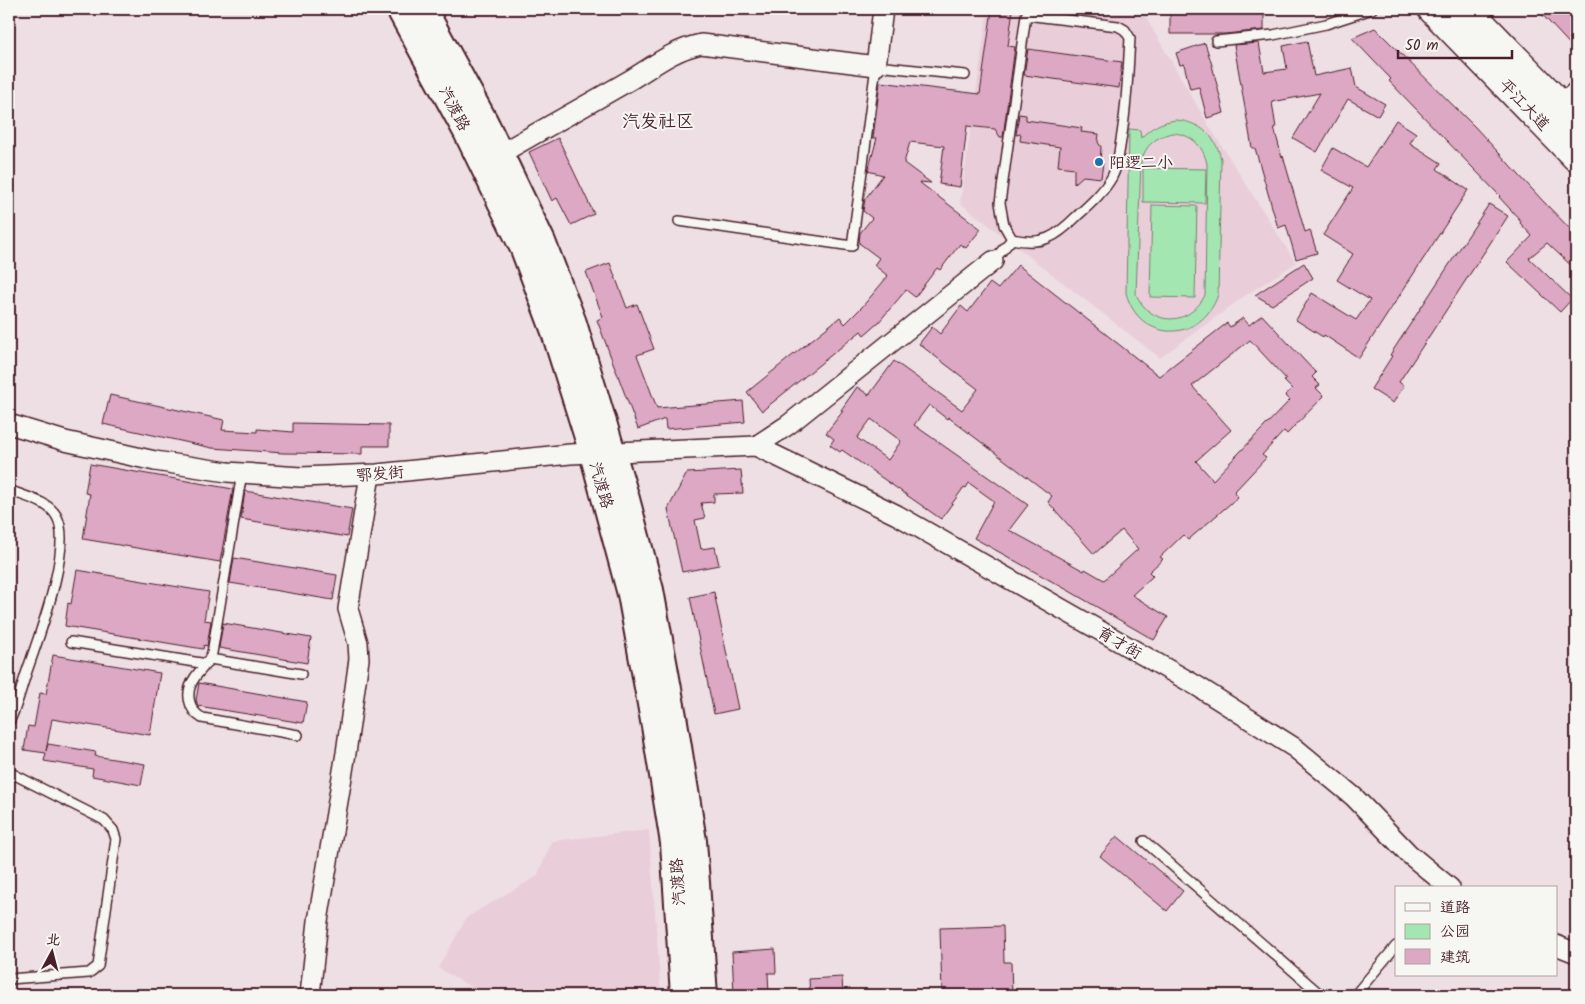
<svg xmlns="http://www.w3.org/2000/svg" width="1585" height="1004" viewBox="0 0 1585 1004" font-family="Kalam,'LXGW WenKai TC',sans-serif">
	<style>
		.built { fill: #e9ceda }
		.green { fill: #a3e6b1; stroke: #76826e; fill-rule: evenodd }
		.building { fill: #dca8c3; stroke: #4a1f2b; fill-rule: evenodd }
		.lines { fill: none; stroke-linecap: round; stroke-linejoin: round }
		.lane-casing { stroke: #4a1f2b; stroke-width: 12 }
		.street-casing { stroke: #4a1f2b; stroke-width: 22 }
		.secondary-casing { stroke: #4a1f2b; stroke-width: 30 }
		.highway-casing { stroke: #4a1f2b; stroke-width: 31 }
		.lane { stroke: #f6f6f2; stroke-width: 9 }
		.street { stroke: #f6f6f2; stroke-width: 19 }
		.secondary { stroke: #f6f6f2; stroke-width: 26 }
		.highway { stroke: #f6f6f2; stroke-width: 28 }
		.poi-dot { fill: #1f6fb2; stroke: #f6f6f2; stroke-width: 2 }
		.labels { text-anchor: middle; stroke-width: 4; stroke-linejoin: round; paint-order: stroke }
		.street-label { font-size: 16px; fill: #4a1f2b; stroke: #f6f6f2 }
		.poi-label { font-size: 16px; fill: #4a1f2b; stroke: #f6f6f2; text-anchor: start }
		.neighbourhood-label { font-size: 18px; fill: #4a1f2b; stroke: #f6f6f2 }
	</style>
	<rect width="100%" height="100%" fill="#eedfe4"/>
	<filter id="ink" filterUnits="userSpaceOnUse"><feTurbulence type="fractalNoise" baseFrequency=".02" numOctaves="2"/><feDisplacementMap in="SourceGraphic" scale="10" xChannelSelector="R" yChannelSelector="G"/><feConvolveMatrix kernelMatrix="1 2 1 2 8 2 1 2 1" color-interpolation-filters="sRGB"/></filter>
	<g filter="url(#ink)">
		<g class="built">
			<path d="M988,9H1141L1206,121L1296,263L1249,293L1160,358L960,203Z"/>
			<path d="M649,830L661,995H485L438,968L467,917L537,876L552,841Z"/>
		</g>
		<g class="green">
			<path d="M1176,120C1200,122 1216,136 1221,159L1218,295C1201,343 1140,344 1126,293L1129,129L1140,130L1141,138C1151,127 1161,122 1176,120ZM1172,133C1191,134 1203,145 1207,164L1205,295C1189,327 1151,327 1136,294L1141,162C1145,146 1155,137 1172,133Z"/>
			<path d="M1143,168L1206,169L1205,203L1143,202Z"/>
			<path d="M1152,205L1197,206L1195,298L1150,297Z"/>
		</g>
		<g class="building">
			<path d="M992,9H1013L1008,46L1015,47L1003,137H1000L995,129L967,126L960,187L939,184L944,146L910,142L904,163L931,183L919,182L981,229L966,248L960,244L940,270L937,268L915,297L906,290L878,323L864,335L861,331L762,411L747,392L840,317L845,324L862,307L888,276L874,265L879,258L859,243L860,233L872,218L863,211L865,199L883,175L868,171L877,138H873L880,82L980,94Z"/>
			<path d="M1170,9H1264V30L1225,34H1170Z"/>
			<path d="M1537,9H1570L1576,16V51Z"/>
			<path d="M1375,28L1475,127L1542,200L1576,235V270L1547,243L1529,258L1572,299L1560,312L1507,262L1532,236L1520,223L1521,221L1499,197L1500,196L1389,81L1391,79L1352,38Z"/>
			<path d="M1307,41L1314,76L1352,68L1356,87L1385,104L1378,116L1348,99L1317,152L1293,138L1320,93L1272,102L1276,128L1274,127L1282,158L1283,156L1305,232L1310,230L1317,253L1296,259L1286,225L1278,228L1255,148H1252L1234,45L1259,43L1264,72L1287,69L1283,46Z"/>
			<path d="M1205,43L1212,65L1224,113L1207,118L1199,87L1190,89L1184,64L1180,65L1176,53Z"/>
			<path d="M1028,49L1122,62L1119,88L1024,75Z"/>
			<path d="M1019,114L1026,115V120L1082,128L1081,132L1099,134L1098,142L1101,147L1100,163H1103L1101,178L1083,176L1074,184V168L1058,166L1060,147L1020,141L1021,134L1016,135Z"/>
			<path d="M1396,120L1416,133L1410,143L1441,163L1437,169L1468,190L1359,358L1324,335L1323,337L1296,320L1312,293L1356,320L1370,300L1337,280L1353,254L1323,235L1353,188L1321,170L1333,148L1366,167Z"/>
			<path d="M558,138L594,214L571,225L557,198L552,201L529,152Z"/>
			<path d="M1489,204L1508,216L1399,382L1404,386L1393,403L1371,389L1392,356L1390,355Z"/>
			<path d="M610,263L627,308L637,304L654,349L637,355L657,408L743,401L745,422L666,429L665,419L638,429L597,320L603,317L586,272Z"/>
			<path d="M1304,263L1313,278L1272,305L1255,295Z"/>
			<path d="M1018,265L1159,376L1227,323L1230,327L1243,318L1249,325L1262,315L1316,373L1312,377L1320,385L1316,388L1324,396L1287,434L1284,431L1262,455L1266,458L1234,492L1238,497L1188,540L1183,535L1160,557L1163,559L1149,572L1153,576L1132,595L1168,617L1154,640L1071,592L974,538L994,501L969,483L966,488L964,487L941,519L842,450L840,452L830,445L834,439L826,433L843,411L841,410L857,387L869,395L894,361L962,410L978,389L919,344L932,327L940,334L961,306L968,312L990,283L998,289ZM1250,340L1286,379L1284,381L1292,389L1285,395L1290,400L1213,480L1196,461L1231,430L1192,386ZM929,405L947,419L948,417L1052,496L1048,502L1094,554L1122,530L1138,549L1104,580L1085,569L1084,571L1009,530L1028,505L914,425ZM871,419L901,441L888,460L857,438Z"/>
			<path d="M110,395L224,420L222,430L257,432V429L293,432V423L389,425V446H362V454L283,453L212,448L103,424Z"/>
			<path d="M90,464L233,489L220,562L83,539L90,494L85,493Z"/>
			<path d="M741,470L743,493L714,494V502L701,503L705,518L695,520L701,549L715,547L719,565L682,572L668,509L687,473Z"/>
			<path d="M245,491L352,509L347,537L241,519Z"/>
			<path d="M234,558L337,575L333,600L230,583Z"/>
			<path d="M77,570L209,592L204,620L211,621L207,646L204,645L203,649L65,626L68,603L71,604Z"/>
			<path d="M714,592L738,709L714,714L690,597Z"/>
			<path d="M223,623L311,638L307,663L219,648Z"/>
			<path d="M53,655L160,673L150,735L52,719L46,751L48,744L96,752L95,756L145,764L141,785L92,776L93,769L44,761L46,753L24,750L28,726L34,727L40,693L46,694Z"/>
			<path d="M199,683L307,702L303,723L198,706L196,700Z"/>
			<path d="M1117,836L1183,891L1167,911L1100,856Z"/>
			<path d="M1003,926L1004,962H1011L1012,995H942L940,928Z"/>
			<path d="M775,949L776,973H768L769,995H734L732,952Z"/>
			<path d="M842,977L843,995H810L809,979Z"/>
		</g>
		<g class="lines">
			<defs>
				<g id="lane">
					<path d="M1026,15L1118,26L1125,30L1130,38C1128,72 1127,106 1121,140C1119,153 1118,166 1112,177C1103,193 1089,205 1076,217C1056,237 1042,246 1012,239L1004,225L1000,203Z"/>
					<path d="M1216,41L1273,35L1326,24L1372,9"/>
					<path d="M1559,100L1576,85"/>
					<path d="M679,221L852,246L876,66L965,75"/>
					<path d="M993,261L1012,239"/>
					<path d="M242,473L212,653C208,665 200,669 194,679C185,692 188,710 202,718L298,735"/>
					<path d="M9,490C25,497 49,501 57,517C73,547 38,639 27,671C21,688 17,707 9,722"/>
					<path d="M71,642L207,664"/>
					<path d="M210,659L301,674"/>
					<path d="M9,772L104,820L113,830L116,839L98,966L89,973L9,979"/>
					<path d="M1144,841L1321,995"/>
					<path d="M1355,995L1396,946"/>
				</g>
				<g id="street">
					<path d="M500,154C543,129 587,105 630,80C655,65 673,50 701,44L876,66L883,9"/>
					<path d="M9,424L65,441L155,461L227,472L301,477L377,474L570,454L756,446L897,515L1197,686L1295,748L1354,797L1409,854L1450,888"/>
					<path d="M756,446L788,425L993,261"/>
					<path d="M1556,945L1576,953"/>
					<path d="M310,995L318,921L346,753L359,659L358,643L348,609L370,475"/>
				</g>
				<g id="secondary">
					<path d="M400,9L467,132L524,249L554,329L593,453L631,594L655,726L674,843L684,995"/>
					<path d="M423,9L485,123L542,242L573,323L626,499L650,590L674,722L693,841L704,995"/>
				</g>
				<g id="highway">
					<path d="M1432,9L1576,157"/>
					<path d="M1467,9L1576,121"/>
				</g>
			</defs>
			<use href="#lane" class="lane-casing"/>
			<use href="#street" class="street-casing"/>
			<use href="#secondary" class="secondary-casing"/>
			<use href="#highway" class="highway-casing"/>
			<use href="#lane" class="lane"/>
			<use href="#street" class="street"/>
			<use href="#secondary" class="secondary"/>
			<use href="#highway" class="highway"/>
		</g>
	</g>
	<circle class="poi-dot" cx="1099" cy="162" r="5"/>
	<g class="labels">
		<g class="street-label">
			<text transform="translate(1525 104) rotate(46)" y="6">平江大道</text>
			<text transform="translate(455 108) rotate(62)" y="6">汽渡路</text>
			<text transform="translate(380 473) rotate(-5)" y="6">鄂发街</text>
			<text transform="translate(602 485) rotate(74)" y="6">汽渡路</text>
			<text transform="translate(1120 642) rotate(30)" y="6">育才街</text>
			<text transform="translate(677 882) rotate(-94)" y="6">汽渡路</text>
		</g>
		<g class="poi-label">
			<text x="1109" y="168">阳逻二小</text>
		</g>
		<g class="neighbourhood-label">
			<text x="658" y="127">汽发社区</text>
		</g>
	</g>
	<rect width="1585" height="1004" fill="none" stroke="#f6f6f2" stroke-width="30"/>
	<rect x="15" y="15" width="1555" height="974" fill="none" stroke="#4a1f2b" stroke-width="2" filter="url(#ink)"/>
	<rect x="1395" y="886" width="162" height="90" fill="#f6f6f2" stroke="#b1a0a2"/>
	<rect x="1405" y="903" width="25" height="8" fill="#f6f6f2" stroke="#b1a0a2"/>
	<text x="1440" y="912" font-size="15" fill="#4a1f2b">道路</text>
	<rect x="1405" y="924" width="25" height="15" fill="#a3e6b1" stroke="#b1a0a2"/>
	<text x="1440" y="936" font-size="15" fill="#4a1f2b">公园</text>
	<rect x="1405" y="949" width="25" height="15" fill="#dca8c3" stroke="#b1a0a2"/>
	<text x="1440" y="962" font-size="15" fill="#4a1f2b">建筑</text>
	<g transform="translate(52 952) rotate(7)" stroke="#f6f6f2" stroke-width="4" paint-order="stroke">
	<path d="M0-4L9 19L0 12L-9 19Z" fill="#4a1f2b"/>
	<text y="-8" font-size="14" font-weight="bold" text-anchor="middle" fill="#4a1f2b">北</text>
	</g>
	<path d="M1398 50v8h114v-8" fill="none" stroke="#4a1f2b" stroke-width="2.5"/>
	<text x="1405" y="50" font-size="15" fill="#4a1f2b" stroke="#f6f6f2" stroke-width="4" paint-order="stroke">50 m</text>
</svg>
